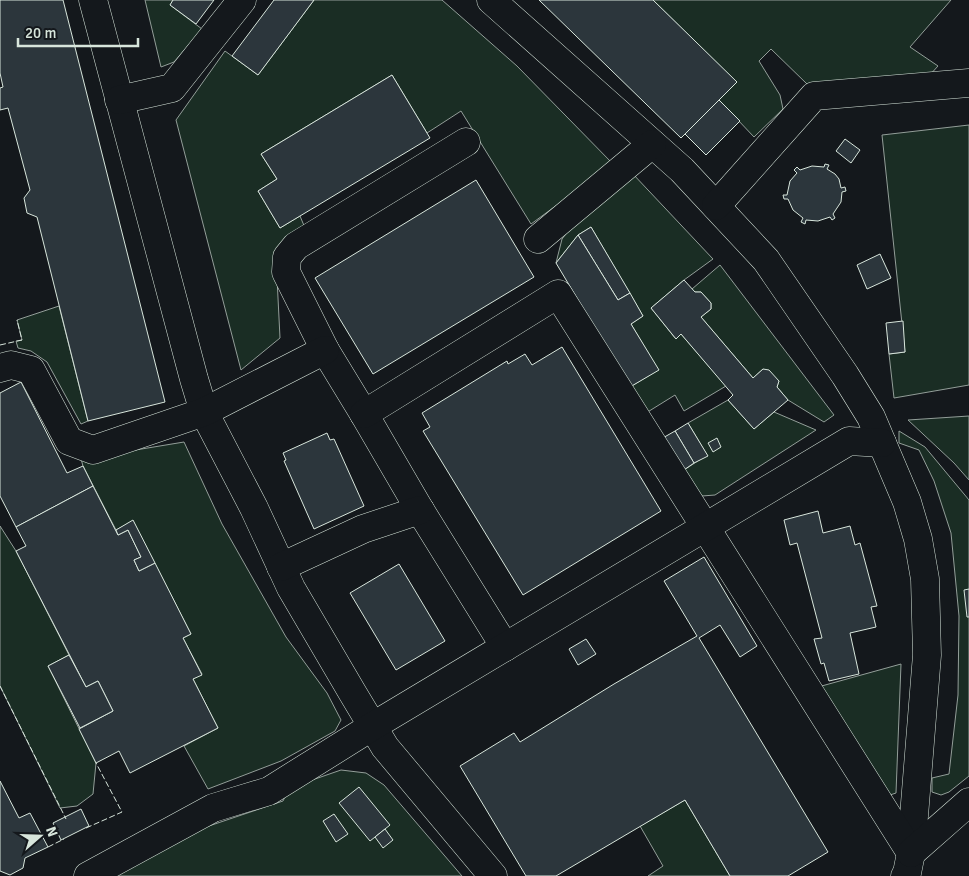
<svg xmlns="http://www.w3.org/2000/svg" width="969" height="876" viewBox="0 0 969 876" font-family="Signika,sans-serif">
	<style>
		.green { fill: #1a2d24; stroke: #939e99 }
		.building { fill: #2c363c; stroke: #d8e6dc }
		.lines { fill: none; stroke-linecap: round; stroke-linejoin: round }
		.minor-casing { stroke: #d8e6dc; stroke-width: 29 }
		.minor { stroke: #14181c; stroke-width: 28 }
		.fence { stroke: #d8e6dc; stroke-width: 1; stroke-dasharray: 6 2.5; stroke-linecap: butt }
	</style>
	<rect width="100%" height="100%" fill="#14181c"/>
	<g class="green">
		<path d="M145,0H173L170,5L202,29L174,62L161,67Z"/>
		<path d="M314,0H442L517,66L613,164L531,224L461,111L427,133L392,75L261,154L277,179L258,191L280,228L300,216L305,228L277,278L280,338L241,370L176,120L225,51L258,75Z"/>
		<path d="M653,0H951L910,47L938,66L928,77L807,84L771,49L759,61L780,95L783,109L754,137L719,100L736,82Z"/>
		<path d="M969,125V385L894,398L889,354L905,352L882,135Z"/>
		<path d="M632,173L713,259L684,280L651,308L675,338L681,334L726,386L684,411L675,395L646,413L630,387L658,370L631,324L643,316L591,227L578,235L556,263L562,239L577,220Z"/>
		<path d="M720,265L834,415L824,422L788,400L777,387L779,381L763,369L753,378L701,317L711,309V303L701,292H695L692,289Z"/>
		<path d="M59,306L88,421L81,424L47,362L31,351L18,348L16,341L22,340L17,320Z"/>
		<path d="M728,400L754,429L774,412L816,430L715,495L702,496L681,472L707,455L688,423Z"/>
		<path d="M969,416V480L954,463L908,420Z"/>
		<path d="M899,431L925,447L969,500V776L949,792L941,795L932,792V778L949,774L958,695L959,616L951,533L934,481L919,450L899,443Z"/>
		<path d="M184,442L222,524L286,637L327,693L341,720L335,731L281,761L208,789L184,746L218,728L193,679L202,674L183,638L191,634L133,521L116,530L83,466L81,459Z"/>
		<path d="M0,526L16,551L69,655L48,666L96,763L93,794L77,806L60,808L0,686Z"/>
		<path d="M901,664L896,793L881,798L818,687Z"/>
		<path d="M341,770L366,773L384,785L462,876H114L200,829L283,801L289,788Z"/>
		<path d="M685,800L730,876H648L663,866L640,826Z"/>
	</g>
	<g class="building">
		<path d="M0,0H63L165,402L88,421L37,217L27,213L24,198L30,190L8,108L0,110V88L3,87L0,73Z"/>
		<path d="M173,0H214L196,24L170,5Z"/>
		<path d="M274,0H314L258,75L232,56Z"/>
		<path d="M539,0H653L737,82L681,138Z"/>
		<path d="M392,75L430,138L280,228L258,191L277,179L261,154Z"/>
		<path d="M719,100L740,121L706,155L685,134Z"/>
		<path d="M845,139L860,150L851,163L836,151Z"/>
		<path d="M825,164L829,165L827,169L835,174L839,179L841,188L845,187L846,191L842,192L841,202L833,214L835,218L832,220L830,217L818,221L806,220L805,224L801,222L803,218L793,210L788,199H784L783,195H787L790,181L797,173L794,170L797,167L800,170L812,166L824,167Z"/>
		<path d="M476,180L534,277L373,374L315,278Z"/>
		<path d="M591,227L630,293L618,300L578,235Z"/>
		<path d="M578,235L618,300L630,293L643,316L631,324L659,370L630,387L556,263Z"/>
		<path d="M880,254L891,278L867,289L857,265Z"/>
		<path d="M684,280L695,292H701L711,303V309L701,317L753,378L763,369L769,370L779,381L777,387L788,400L754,429L728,400L733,395L681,334L676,339L651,308Z"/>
		<path d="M903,321L905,352L889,354L886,323Z"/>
		<path d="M562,347L661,511L523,595L423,431L430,427L422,413L507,361L508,364L525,354L532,365Z"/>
		<path d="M21,382L67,473L83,466L93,486L16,527L0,496V393Z"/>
		<path d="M688,423L708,456L694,463L675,431Z"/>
		<path d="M675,431L694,463L681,472L661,439Z"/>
		<path d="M327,433L330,440L334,439L364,506L314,529L284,461L286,460L283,453Z"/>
		<path d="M717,438L721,447L713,452L708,443Z"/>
		<path d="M93,486L118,535L128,530L141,557L134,560L139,571L155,563L191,634L183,638L202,675L193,679L218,728L130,773L119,751L96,763L79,729L113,711L98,681L86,687L16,551L26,546L16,527Z"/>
		<path d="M818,511L823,533L850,526L855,545L860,543L877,606L871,607L876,627L850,633L859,674L829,681L824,663L821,664L814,639L822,638L797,543L790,545L784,520Z"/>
		<path d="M133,520L155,563L139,571L134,560L141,557L128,530L118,535L116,530Z"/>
		<path d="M704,557L757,646L740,657L720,625L699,638L828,852L788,876H730L685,800L556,876H526L460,766L514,733L520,742L614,684L697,636L664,581Z"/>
		<path d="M399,564L445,641L396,670L350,593Z"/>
		<path d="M969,589V617H967L964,590Z"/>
		<path d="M586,639L596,654L578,665L569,649Z"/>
		<path d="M69,655L86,687L98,681L113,711L80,728L48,666Z"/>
		<path d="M0,781L19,818L30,813L48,847L25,858L23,868L10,875L0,871Z"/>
		<path d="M359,787L390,825L370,841L339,803Z"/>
		<path d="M81,809L89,826L61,840L53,823Z"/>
		<path d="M334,814L348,834L336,842L323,821Z"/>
		<path d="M385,829L393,840L383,848L375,837Z"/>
	</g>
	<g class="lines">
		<defs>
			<g id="minor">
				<path d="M93,0L194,379L204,412L254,508L291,588L352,692L385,747L493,876"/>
				<path d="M491,0L682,170L766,260L845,375L871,417L907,502L918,539L925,579L927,655L911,853L907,873L905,876"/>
				<path d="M119,100L172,88L242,0"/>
				<path d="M466,142L296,246L287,257L286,272L325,350L364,414L420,510L505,647"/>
				<path d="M716,206L814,96L969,83"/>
				<path d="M538,239L652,144"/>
				<path d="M0,368L11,365L31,370L69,441L93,450L204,412L325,350"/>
				<path d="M364,414L558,294L911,853"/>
				<path d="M281,567L363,529L420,510"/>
				<path d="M911,853L969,802"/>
				<path d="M88,876L213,808L269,791L373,726L849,441L882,443"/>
			</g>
		</defs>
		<use href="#minor" class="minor-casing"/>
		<use href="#minor" class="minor"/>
		<g class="fence">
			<path d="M0,345L22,340L17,320"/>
			<path d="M0,686L66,819"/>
			<path d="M86,828L122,812L96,763"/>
			<path d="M48,847L64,839"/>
		</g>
	</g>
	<g transform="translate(40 836) rotate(70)" stroke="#14181c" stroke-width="4" paint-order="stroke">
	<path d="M0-4L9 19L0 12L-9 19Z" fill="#d8e6dc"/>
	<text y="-8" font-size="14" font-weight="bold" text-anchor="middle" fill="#d8e6dc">N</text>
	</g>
	<path d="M18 38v8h120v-8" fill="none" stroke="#d8e6dc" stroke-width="2.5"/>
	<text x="25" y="38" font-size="15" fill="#d8e6dc" stroke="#14181c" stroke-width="4" paint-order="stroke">20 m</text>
</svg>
